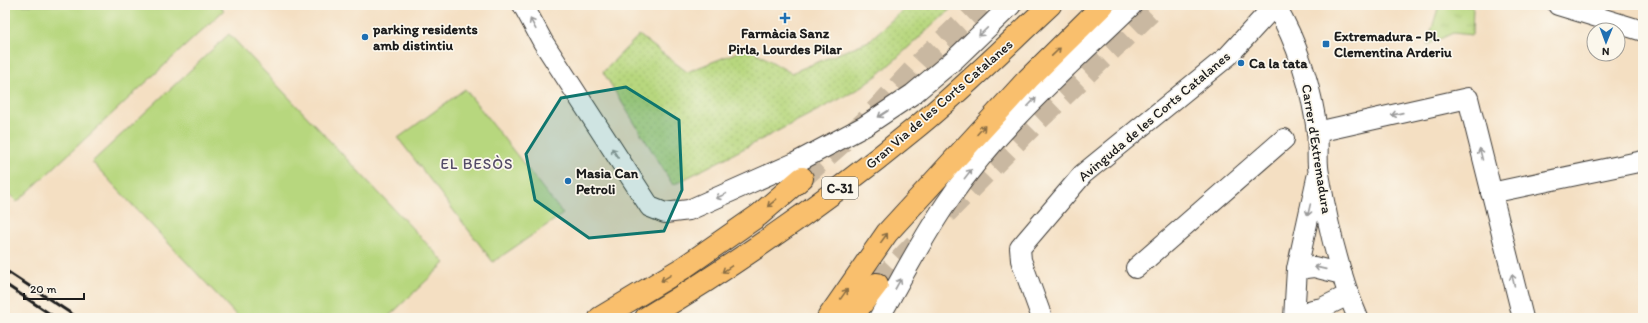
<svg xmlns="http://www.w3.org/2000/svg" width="1648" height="323" viewBox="0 0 1648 323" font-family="Itim,sans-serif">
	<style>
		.grass { fill: url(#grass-tufts); stroke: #6a7a4d }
		.garden { fill: url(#garden-dots); stroke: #6a7a4d }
		.pitch { fill: #b7d77e; stroke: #6a7a4d }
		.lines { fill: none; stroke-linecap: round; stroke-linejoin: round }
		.highway-tunnel { stroke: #c9b8a1; stroke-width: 22; stroke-dasharray: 22 11; stroke-linecap: butt }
		.street-casing { stroke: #3c3935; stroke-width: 22 }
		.highway-casing { stroke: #3c3935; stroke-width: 24 }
		.street { stroke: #fff; stroke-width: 20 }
		.highway { stroke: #f9bf6d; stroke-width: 22 }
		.rail { stroke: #1c1c1c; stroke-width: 3 }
		.oneway { stroke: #999 }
		.oneway2 { stroke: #8a6e44 }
		.marked { fill: #0f766e; fill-opacity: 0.2; stroke: #0f766e; stroke-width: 3; stroke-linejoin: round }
		.poi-dot { fill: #1f6fb2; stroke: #fbf7ec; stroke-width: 1.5 }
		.labels { text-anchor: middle; stroke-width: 3.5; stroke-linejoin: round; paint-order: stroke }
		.shield { fill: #fbf7ec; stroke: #5f5e5a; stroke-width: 1 }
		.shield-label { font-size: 13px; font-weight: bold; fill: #1c1c1c }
		.poi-label { font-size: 14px; font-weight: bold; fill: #1c1c1c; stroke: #fbf7ec; text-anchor: start }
		.street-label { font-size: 14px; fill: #1c1c1c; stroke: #fbf7ec }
		.neighbourhood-label { font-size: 15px; letter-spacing: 1px; fill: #544c67; stroke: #fbf7ec }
	</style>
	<defs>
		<pattern id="grass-tufts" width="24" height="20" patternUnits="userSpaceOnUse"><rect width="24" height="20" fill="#b7d77e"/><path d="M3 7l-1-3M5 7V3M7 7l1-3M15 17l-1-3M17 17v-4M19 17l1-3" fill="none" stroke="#9db86c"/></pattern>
		<pattern id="garden-dots" width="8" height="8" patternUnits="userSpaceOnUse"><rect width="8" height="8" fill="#b7d77e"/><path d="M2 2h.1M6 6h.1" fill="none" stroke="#9db86c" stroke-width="1.8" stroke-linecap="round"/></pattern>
	</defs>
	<rect width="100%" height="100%" fill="#fbf7ec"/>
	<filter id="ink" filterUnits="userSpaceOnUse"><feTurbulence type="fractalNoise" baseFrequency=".025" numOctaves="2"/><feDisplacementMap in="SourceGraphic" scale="8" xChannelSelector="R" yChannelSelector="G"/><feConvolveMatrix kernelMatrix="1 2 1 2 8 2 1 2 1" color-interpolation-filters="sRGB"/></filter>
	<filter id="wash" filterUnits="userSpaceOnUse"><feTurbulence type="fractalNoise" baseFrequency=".012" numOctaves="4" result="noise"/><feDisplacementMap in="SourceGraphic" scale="16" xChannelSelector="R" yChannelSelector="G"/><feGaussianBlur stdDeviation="0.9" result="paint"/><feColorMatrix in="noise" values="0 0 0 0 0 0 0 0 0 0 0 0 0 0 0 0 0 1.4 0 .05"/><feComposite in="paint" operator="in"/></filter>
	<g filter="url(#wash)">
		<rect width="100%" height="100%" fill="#f4dfc2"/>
		<path class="grass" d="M1439,5H1463L1473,7L1472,35L1453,33L1427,45Z"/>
		<path class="garden" d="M908,5H955L879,74L857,90L673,185L603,72L639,35L687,72L748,48L791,73L869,41Z"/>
		<g class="pitch">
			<path d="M6,5H219L224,10L17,202L5,190Z"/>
			<path d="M229,34L445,263L387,318H239L92,162Z"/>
			<path d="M465,89L563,214L493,262L398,138Z"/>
		</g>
	</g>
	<g filter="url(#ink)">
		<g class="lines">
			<g class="highway-tunnel">
				<path d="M802,178L865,122L921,62L980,5"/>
				<path d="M946,213L1032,126L1158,5"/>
				<path d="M877,284L922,237"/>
			</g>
			<defs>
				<g id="street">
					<path d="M523,5L543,42L650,207L665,213L689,210L795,163L865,126L913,94L955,59L1011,5"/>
					<path d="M1275,5C1297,41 1312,89 1317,132C1319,146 1316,160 1319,174C1327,221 1339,275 1358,318"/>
					<path d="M1558,5L1643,31"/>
					<path d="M1317,132L1468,98L1523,318"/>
					<path d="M1491,193L1643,161"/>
					<path d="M1136,268L1284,139"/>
					<path d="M1297,269L1314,267L1342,274"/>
					<path d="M879,318C902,278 923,236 950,198C1000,125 1069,66 1132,5"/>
					<path d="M1042,318L1021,260L1020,248L1083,174L1228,56L1275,5"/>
					<path d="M1294,318L1297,269L1317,178"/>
					<path d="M1304,318L1312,310L1322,308L1348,295"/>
				</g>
				<g id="highway">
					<path d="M600,318L683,268L759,215L802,178"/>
					<path d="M646,318C742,261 832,197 918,126C964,88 1006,46 1050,5"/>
					<path d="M828,318L887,233L1028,79L1103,5"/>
					<path d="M851,318L877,284"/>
				</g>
			</defs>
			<use href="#street" class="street-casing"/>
			<use href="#highway" class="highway-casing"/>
			<use href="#street" class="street"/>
			<use href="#highway" class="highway"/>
			<g class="rail">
				<path d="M5,270L78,318"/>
				<path d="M5,284L56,318"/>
			</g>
		</g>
		<defs><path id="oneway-shaft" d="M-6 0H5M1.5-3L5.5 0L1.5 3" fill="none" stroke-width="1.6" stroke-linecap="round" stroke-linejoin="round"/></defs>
		<g class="oneway">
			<use href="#oneway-shaft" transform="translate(533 24) rotate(-118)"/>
			<use href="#oneway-shaft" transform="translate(983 32) rotate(136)"/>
			<use href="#oneway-shaft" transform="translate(1032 102) rotate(-46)"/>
			<use href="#oneway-shaft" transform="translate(883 114) rotate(147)"/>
			<use href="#oneway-shaft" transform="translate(1397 114) rotate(167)"/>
			<use href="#oneway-shaft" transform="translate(615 153) rotate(-123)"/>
			<use href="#oneway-shaft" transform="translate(1481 154) rotate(-104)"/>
			<use href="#oneway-shaft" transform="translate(968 174) rotate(-52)"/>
			<use href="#oneway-shaft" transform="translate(721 196) rotate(156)"/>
			<use href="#oneway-shaft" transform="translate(1309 210) rotate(103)"/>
			<use href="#oneway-shaft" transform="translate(1320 268) rotate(-167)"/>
			<use href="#oneway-shaft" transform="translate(1513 280) rotate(-104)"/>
			<use href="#oneway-shaft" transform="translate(898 284) rotate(-61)"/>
		</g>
		<g class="oneway2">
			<use href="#oneway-shaft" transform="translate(1056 52) rotate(-44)"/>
			<use href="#oneway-shaft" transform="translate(981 130) rotate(-48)"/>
			<use href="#oneway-shaft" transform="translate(772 203) rotate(140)"/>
			<use href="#oneway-shaft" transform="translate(884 238) rotate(-54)"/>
			<use href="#oneway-shaft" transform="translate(727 269) rotate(146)"/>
			<use href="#oneway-shaft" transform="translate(666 278) rotate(149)"/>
			<use href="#oneway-shaft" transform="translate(844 294) rotate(-55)"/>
		</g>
	</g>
	<path class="marked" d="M626,87L679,120L682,190L664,231L589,238L535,200L526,154L561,98Z"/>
	<g class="poi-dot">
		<path d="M783 12h4v4h4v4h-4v4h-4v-4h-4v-4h4z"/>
		<circle cx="365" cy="37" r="4"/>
		<rect x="1322" y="40" width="8" height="8" rx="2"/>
		<circle cx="1241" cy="63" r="4"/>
		<circle cx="568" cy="181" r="4"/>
	</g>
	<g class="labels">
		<rect class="shield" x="822" y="177" width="36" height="22" rx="3"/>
		<g class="shield-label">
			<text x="840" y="193">C-31</text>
		</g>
		<g class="poi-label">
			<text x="373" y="34">parking residents<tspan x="373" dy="16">amb distintiu</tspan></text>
			<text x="785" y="38" text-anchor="middle">Farmàcia Sanz<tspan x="785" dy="16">Pirla, Lourdes Pilar</tspan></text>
			<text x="1334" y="41">Extremadura - Pl.<tspan x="1334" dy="16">Clementina Arderiu</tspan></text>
			<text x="1249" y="68">Ca la tata</text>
			<text x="576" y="178">Masia Can<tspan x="576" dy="16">Petroli</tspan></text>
		</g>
		<g class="street-label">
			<text transform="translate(939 104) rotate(-41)" y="5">Gran Via de les Corts Catalanes</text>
			<text transform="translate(1154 116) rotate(-40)" y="5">Avinguda de les Corts Catalanes</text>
			<text transform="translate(1317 149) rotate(81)" y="5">Carrer d'Extremadura</text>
		</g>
		<g class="neighbourhood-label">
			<text x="477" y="169">EL BESÒS</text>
		</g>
	</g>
	<rect width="1648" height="323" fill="none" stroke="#fbf7ec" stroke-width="20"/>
	<g transform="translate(1606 42) rotate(181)"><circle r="19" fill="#fbf7ec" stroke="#a29f99"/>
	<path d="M0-3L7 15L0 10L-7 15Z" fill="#1f6fb2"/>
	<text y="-6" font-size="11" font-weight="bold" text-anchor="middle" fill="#1c1c1c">N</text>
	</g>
	<path d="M24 293v6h60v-6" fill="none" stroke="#1c1c1c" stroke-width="2"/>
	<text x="30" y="293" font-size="12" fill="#1c1c1c" stroke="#fbf7ec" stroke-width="3" paint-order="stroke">20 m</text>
</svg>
